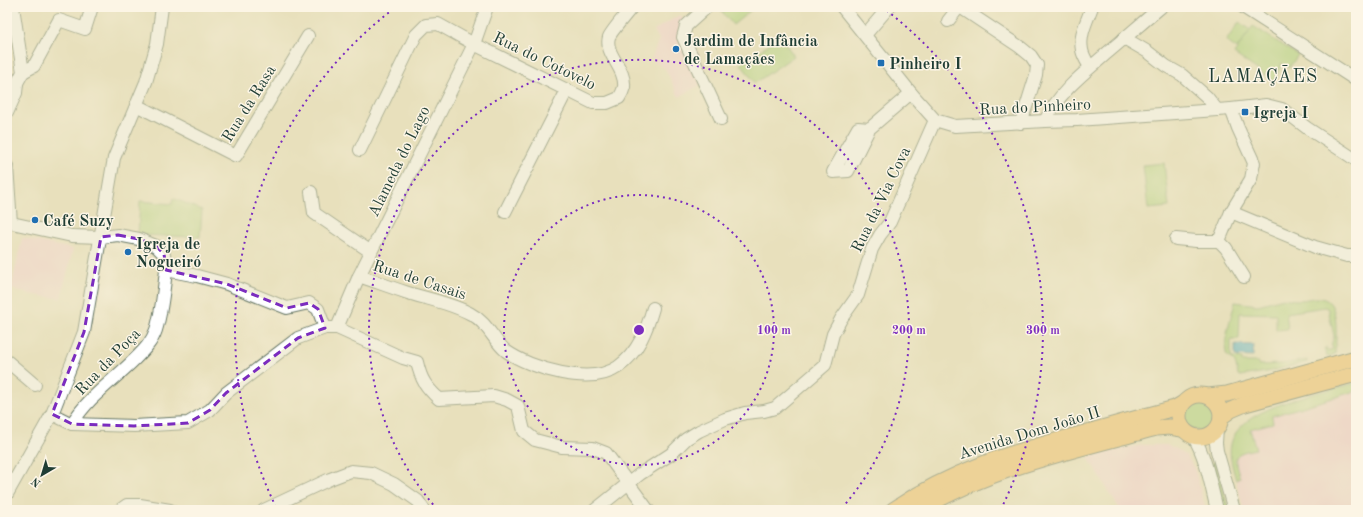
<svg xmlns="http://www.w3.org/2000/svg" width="1363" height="517" viewBox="0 0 1363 517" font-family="'Old Standard TT',serif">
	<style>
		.built { fill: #f7cfd5 }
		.green { fill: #acd27c; stroke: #668858 }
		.water { fill: #49aac8; stroke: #34747e }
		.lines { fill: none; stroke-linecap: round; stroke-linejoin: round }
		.minor-casing { stroke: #657664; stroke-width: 14 }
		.major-casing { stroke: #657664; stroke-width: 17 }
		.minor { stroke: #fff; stroke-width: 12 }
		.major { stroke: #f4c16b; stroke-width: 15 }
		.marked { fill: none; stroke: #7b2cbf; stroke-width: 3; stroke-dasharray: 8 5; stroke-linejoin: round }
		.ring { fill: none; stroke: #7b2cbf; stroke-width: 2; stroke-dasharray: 2 4 }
		.poi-dot { fill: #1f6fb2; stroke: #fcf5e5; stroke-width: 1.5 }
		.labels { text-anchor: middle; stroke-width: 3; stroke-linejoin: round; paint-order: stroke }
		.poi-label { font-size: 16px; font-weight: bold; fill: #1f3d34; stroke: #fcf5e5; text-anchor: start }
		.street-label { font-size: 16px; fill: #1f3d34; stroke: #fcf5e5 }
		.quarter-label { font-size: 18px; letter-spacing: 1px; fill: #1f3d34; stroke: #fcf5e5 }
		.centre { fill: #7b2cbf; stroke: #fcf5e5; stroke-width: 2 }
		.ring-label { font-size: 12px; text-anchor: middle; font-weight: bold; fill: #7b2cbf; stroke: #fcf5e5; stroke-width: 3; stroke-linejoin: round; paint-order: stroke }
	</style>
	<rect width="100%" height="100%" fill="#fcf5e5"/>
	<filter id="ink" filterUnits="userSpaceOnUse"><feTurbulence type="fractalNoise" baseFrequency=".025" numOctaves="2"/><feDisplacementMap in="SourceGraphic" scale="8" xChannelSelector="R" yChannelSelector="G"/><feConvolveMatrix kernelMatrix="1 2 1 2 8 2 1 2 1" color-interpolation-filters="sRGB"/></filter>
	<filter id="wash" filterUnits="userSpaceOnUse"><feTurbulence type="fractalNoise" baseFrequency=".012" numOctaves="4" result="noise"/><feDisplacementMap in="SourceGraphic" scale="16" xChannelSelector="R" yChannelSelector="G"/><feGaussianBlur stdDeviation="0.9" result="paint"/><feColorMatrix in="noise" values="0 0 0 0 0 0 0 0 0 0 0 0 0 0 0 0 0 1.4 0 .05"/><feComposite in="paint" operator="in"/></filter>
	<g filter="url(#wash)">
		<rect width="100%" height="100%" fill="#e8e0bc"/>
		<g class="built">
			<path d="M680,15L691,28L690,34L710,80L679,97L665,68L651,60L659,39L654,30Z"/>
			<path d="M22,238L73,249L61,299L29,294L11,289Z"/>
			<path d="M1356,383V510H1244L1230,459V451L1233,438L1240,427L1263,411L1280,405Z"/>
			<path d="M1145,445H1168L1177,449L1187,456L1195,470L1206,510H1120L1088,457L1123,448Z"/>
		</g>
		<g class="green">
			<path d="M720,7H755L733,25L719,8Z"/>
			<path d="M1239,22L1250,30L1253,26L1298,55L1289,68L1282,63L1274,81L1234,54L1249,32L1237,49L1226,41Z"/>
			<path d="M780,36L794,56L755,83L741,64Z"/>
			<path d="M1164,163L1169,207L1148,209L1143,165Z"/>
			<path d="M173,198L202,210L200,237L138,235L140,201L172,204Z"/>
			<path d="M1283,298C1288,299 1293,300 1299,300C1307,300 1316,296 1324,299C1340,303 1336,341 1335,354L1327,357L1324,349L1326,347L1327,351L1333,349L1332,346H1331L1334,336L1328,309L1325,307L1286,313L1288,329L1276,330V314L1240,313L1239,339H1231V358L1242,359V362H1258L1259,365L1281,364L1307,360V362L1272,371L1241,376L1238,375C1237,370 1236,363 1233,360C1230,357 1227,357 1226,353C1223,341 1232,314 1235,302L1258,305Z"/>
			<path d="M1356,383V391L1272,416L1273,423L1250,429L1256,449C1231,454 1234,456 1240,478L1236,480C1232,465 1227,452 1233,438C1246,406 1325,391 1356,383Z"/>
			<circle cx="1199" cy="415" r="16"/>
			<path d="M1215,462L1229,510H1222L1209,464Z"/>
		</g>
		<path class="water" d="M1235,344L1254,345L1253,357L1235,356Z"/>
	</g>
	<g filter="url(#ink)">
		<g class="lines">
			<defs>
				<g id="minor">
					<path d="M707,7L686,26L683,37L721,119"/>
					<path d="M842,7L911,93L935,120L955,126L1045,121L1077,120L1231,109L1266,105L1282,109L1307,128L1356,160"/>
					<path d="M960,7L1020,47L1031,56L1037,65L1036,75L1021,123"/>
					<path d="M1243,7L1356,80"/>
					<path d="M948,21L959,7"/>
					<path d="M865,35L889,7"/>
					<path d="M1124,38L1148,52L1166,66L1182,75L1207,97L1217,110"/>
					<path d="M1090,67C1087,62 1083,56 1082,50C1079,35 1087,21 1092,7"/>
					<path d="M23,72L34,66L59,20L85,29L92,7"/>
					<path d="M7,94L17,83L23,72L13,7"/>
					<path d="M136,105L236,156L308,36"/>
					<path d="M7,113L16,93L17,84"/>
					<path d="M1045,121C1058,93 1084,73 1107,53C1125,38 1143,22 1161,7"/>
					<path d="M869,129L858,128L833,172L848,171L869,129L911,93"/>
					<path d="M360,150L416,35L426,25L438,24L474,44L593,103H607L619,98C621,95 623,91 624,87C626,68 604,54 609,37C611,32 627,13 632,7"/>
					<path d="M7,166L11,223"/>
					<path d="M311,192L314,213L371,252"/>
					<path d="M505,212L567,90"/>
					<path d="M1231,212L1315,247L1347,256H1356"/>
					<path d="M7,222L72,236L101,237L118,235L139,239L156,246L164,254L166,270L197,276L227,284L287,308L309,303L318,309L325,328"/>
					<path d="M1176,239L1196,241H1219L1231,212L1251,179L1254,163L1238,128L1231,109"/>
					<path d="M1219,241L1226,248L1244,277"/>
					<path d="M359,276C374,281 390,287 405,292C427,299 451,303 471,314C487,322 493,340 506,351C531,369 591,386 618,367C638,353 647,329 653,308"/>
					<path d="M337,328L359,276L474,44L487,7"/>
					<path d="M7,361L35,385"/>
					<path d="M52,414L72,424L134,426L188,423L210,410L226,393L298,338L325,328H337L403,358L417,362C421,380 426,387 439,399L494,396L507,400L518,406L524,431L535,440L562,447L593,448L606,453L648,510"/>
					<path d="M72,424C87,398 114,380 135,359C144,350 152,342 156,330C162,311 164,289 166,270"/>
					<path d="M1217,428L1216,443L1217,451L1234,510"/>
					<path d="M1193,436C1206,456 1211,486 1217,510"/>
					<path d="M7,494L52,414L84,332L114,158L146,82L157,44L162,7"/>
					<path d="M120,510L127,505H140L170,510"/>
					<path d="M264,510L330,479L351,471L371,473L394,484L418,501L424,510"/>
					<path d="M595,510L640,474L671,454L686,439L699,431L725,419L745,413L764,411L775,408L825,365L833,334L841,319L858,295L872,249L880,235L890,222L935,120"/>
				</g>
				<g id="major">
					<circle cx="1200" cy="416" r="21"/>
					<path d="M1208,396L1227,394L1356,358"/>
					<path d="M1221,417L1231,410L1245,404L1356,374"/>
					<path d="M893,510C952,470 1013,452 1081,434C1112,425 1144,416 1175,408L1182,404"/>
					<path d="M920,510C992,467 1076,450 1156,428L1169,427L1182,429"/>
				</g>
			</defs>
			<use href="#minor" class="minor-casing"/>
			<use href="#major" class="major-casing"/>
			<use href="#minor" class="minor"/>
			<use href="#major" class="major"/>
		</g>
	</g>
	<path d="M0 0H1363V517H0ZM118,235L139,239L156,246L164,254L166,270L227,284L287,308L309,303L318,309L325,328L298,338L226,393L210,410L188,423L134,426L72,424L52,414L84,332L101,237Z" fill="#e8e0bc" fill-opacity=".55" fill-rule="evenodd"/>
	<path class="marked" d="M118,235L139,239L156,246L164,254L166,270L227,284L287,308L309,303L318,309L325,328L298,338L226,393L210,410L188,423L134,426L72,424L52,414L84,332L101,237Z"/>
	<g class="ring">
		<circle cx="639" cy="330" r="135"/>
		<path d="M437 509A270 270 0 1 1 841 509"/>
		<path d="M276 507A404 404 0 0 1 396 7M882 7A404 404 0 0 1 1002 507"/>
	</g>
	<g class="poi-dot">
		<circle cx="676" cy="49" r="4"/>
		<rect x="877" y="59" width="8" height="8" rx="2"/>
		<rect x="1241" y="108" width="8" height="8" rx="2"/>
		<circle cx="35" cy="220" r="4"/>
		<circle cx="128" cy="252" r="4"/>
	</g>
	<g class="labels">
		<g class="poi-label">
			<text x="684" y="46">Jardim de Infância<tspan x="684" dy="18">de Lamaçães</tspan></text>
			<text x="889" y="69">Pinheiro I</text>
			<text x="1253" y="118">Igreja I</text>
			<text x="43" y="226">Café Suzy</text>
			<text x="136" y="249">Igreja de<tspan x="136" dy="18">Nogueiró</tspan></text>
		</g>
		<g class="street-label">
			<text transform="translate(545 60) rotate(26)" y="6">Rua do Cotovelo</text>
			<text transform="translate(248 103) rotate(-58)" y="6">Rua da Rasa</text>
			<text transform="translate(1035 106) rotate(-3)" y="6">Rua do Pinheiro</text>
			<text transform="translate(398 161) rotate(-64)" y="6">Alameda do Lago</text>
			<text transform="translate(880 199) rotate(-64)" y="6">Rua da Via Cova</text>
			<text transform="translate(420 279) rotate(18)" y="6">Rua de Casais</text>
			<text transform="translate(107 361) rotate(-46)" y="6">Rua da Poça</text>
			<text transform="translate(1029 432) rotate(-17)" y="6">Avenida Dom João II</text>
		</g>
		<g class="quarter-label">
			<text x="1263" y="82">LAMAÇÃES</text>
		</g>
	</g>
	<circle cx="639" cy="330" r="6" class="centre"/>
	<g class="ring-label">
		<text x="774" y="334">100 m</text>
		<text x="909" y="334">200 m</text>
		<text x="1043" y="334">300 m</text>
	</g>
	<rect width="1363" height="517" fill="none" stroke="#fcf5e5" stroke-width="24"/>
	<g transform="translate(42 475) rotate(218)" stroke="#fcf5e5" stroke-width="3" paint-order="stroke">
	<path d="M0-3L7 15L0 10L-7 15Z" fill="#1f3d34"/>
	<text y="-6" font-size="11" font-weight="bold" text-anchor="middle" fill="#1f3d34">N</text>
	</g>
</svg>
